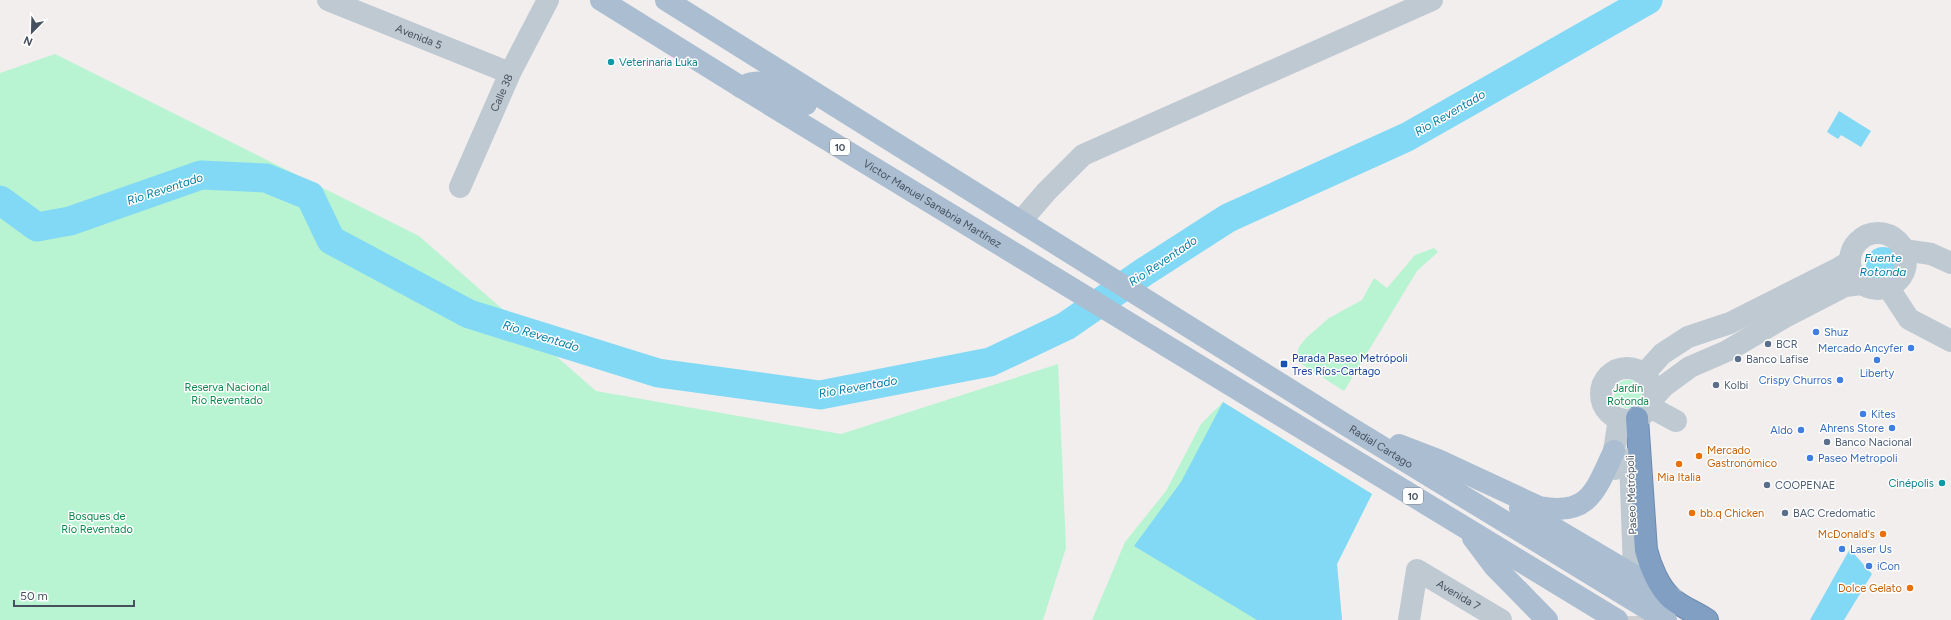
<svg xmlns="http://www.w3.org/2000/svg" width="1951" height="620" viewBox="0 0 1951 620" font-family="Figtree,sans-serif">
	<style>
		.green { fill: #b8f4d1 }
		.water { fill: #81d9f5 }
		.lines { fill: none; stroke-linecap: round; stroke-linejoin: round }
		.river { stroke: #81d9f5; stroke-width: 29 }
		.minor-tunnel { stroke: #cfcfd1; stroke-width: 22; stroke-dasharray: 22 11; stroke-linecap: butt }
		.highway-casing { stroke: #6c8aaf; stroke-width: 24 }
		.minor { stroke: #bec9d2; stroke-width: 22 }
		.major { stroke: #abbdd1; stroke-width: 22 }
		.highway { stroke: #819fc3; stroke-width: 22 }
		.culture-dot { fill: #0f9aa8; stroke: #fff; stroke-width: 1.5 }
		.shop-dot { fill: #3f7fe0; stroke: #fff; stroke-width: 1.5 }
		.service-dot { fill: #5c6f8a; stroke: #fff; stroke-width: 1.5 }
		.transit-dot { fill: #1a4fb4; stroke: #fff; stroke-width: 1.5 }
		.food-dot { fill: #e8710a; stroke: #fff; stroke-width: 1.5 }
		.labels { text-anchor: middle; stroke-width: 3; stroke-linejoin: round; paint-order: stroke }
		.shield { fill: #fff; stroke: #7d858e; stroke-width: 1 }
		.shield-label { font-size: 10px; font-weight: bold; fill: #45515e }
		.street-label { font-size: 11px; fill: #45515e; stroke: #fff }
		.culture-label { font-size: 11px; fill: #0d838f; stroke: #fff; text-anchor: start }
		.shop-label { font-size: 11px; fill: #366cbe; stroke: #fff; text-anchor: start }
		.service-label { font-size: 11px; fill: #4e5e75; stroke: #fff; text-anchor: start }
		.transit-label { font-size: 11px; fill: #164399; stroke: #fff; text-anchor: start }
		.park-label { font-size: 11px; fill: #0d884e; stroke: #fff }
		.food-label { font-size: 11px; fill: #c56008; stroke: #fff; text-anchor: start }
		.water-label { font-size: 12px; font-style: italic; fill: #027ea6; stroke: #fff }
	</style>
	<rect width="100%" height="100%" fill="#f2eeee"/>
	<g class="green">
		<path d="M55,54L419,236L596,391L841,434L1058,364L1066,548L1043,620H0V73Z"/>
		<path d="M1434,248L1438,252L1417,271L1344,391L1295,360L1299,347L1306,338L1329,318L1362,300L1374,278L1387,288L1415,255Z"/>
		<circle cx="1628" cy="394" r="14"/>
		<path d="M1223,402L1372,494L1337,564L1342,620H1092L1125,542L1166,491L1201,424Z"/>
	</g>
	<g class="water">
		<path d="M1839,111L1871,131L1861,147L1841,135L1838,139L1827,132Z"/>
		<circle cx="1883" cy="264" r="17"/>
		<path d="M1223,402L1372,494L1337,564L1342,620H1257L1134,546L1181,482Z"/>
		<path d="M1851,547L1856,556L1872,574L1844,620H1810Z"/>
	</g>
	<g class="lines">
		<path class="river" d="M0,200L37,227L70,221L201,175L266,178L310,196L331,240L469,314L658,373L820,395L990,362L1066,326L1144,272L1228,218L1407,137L1648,0"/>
		<path class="minor-tunnel" d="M1634,583L1635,620"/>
		<defs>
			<path id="highway" d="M1637,418L1646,550C1650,566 1659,588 1672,599C1682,607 1696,613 1707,620"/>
		</defs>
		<use href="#highway" class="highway-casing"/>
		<g class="minor">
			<path id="s1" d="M328,0L510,73"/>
			<path id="s2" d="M460,187L510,73L548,0"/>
			<path d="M1021,221L1046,192L1083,155L1432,0"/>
			<circle cx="1878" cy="261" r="28"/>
			<path d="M1904,250L1931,254L1951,263"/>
			<path d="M1888,287L1909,319L1951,341"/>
			<circle cx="1627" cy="394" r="26"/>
			<path d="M1644,374L1662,354L1688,337L1730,323L1839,268L1850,261"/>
			<path d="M1653,398L1664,386L1690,367L1727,351L1785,317L1845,286L1862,284"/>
			<path d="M1650,407L1676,421"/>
			<path d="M1630,459L1634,570"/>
			<path d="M1615,469L1614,451L1619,419"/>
			<path id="s3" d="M1409,620L1417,570L1501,620"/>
		</g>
		<g class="major">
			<path id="s4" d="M601,0L741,87L1617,620"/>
			<path id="s5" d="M666,0L1346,425L1666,620"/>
			<path d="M741,87C745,86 749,83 753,83C771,80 791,95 806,104"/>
			<path d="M1399,445L1438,460L1539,507C1590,517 1596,489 1614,451"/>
			<path d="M1520,508L1672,598"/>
			<path d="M1473,538L1494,566L1547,620"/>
		</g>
		<use href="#highway" class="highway"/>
	</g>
	<g class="culture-dot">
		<circle cx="611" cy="62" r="4"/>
		<circle cx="1942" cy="483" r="4"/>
	</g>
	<g class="shop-dot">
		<circle cx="1816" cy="332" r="4"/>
		<circle cx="1911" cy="348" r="4"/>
		<circle cx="1877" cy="360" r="4"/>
		<circle cx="1840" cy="380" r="4"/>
		<circle cx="1863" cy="414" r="4"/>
		<circle cx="1892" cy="428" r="4"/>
		<circle cx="1801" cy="430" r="4"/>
		<circle cx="1810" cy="458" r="4"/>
		<circle cx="1842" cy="549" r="4"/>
		<circle cx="1869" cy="566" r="4"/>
	</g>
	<g class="service-dot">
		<circle cx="1768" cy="344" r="4"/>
		<circle cx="1738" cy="359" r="4"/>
		<circle cx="1716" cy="385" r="4"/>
		<circle cx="1827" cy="442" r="4"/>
		<circle cx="1767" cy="485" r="4"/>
		<circle cx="1785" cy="513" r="4"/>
	</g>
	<rect class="transit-dot" x="1280" y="360" width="8" height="8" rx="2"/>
	<g class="food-dot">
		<circle cx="1699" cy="456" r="4"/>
		<circle cx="1679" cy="464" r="4"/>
		<circle cx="1692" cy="513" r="4"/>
		<circle cx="1883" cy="534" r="4"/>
		<circle cx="1910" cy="588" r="4"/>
	</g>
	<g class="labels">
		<g class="shield">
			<rect x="830" y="139" width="20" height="16" rx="3"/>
			<rect x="1403" y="488" width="20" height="16" rx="3"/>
		</g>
		<g class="shield-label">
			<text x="840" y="151">10</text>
			<text x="1413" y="500">10</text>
		</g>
		<g class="street-label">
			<text dy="4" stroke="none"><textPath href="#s1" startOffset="98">Avenida 5</textPath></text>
			<text dy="4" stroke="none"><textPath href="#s2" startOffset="103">Calle 38</textPath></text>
			<text dy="4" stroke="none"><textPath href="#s4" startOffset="389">Victor Manuel Sanabria Martínez</textPath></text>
			<text dy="4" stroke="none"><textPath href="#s5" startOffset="843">Radial Cartago</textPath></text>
			<text transform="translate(1631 495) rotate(-92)" y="4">Paseo Metrópoli</text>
			<text dy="4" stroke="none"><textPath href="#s3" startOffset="99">Avenida 7</textPath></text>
		</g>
		<g class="culture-label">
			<text x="619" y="66">Veterinaria Luka</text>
			<text x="1934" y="487" text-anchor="end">Cinépolis</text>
		</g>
		<g class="shop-label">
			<text x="1824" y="336">Shuz</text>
			<text x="1903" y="352" text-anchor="end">Mercado Ancyfer</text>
			<text x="1877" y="377" text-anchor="middle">Liberty</text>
			<text x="1832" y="384" text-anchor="end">Crispy Churros</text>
			<text x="1871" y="418">Kites</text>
			<text x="1884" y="432" text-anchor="end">Ahrens Store</text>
			<text x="1793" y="434" text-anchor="end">Aldo</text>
			<text x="1818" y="462">Paseo Metropoli</text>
			<text x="1850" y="553">Laser Us</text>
			<text x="1877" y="570">iCon</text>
		</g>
		<g class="service-label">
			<text x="1776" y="348">BCR</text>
			<text x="1746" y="363">Banco Lafise</text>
			<text x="1724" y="389">Kolbi</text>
			<text x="1835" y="446">Banco Nacional</text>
			<text x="1775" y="489">COOPENAE</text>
			<text x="1793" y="517">BAC Credomatic</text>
		</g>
		<g class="transit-label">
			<text x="1292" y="362">Parada Paseo Metrópoli<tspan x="1292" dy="13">Tres Ríos-Cartago</tspan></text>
		</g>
		<g class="park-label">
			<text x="227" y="391">Reserva Nacional<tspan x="227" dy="13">Río Reventado</tspan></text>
			<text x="1628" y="392">Jardín<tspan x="1628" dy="13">Rotonda</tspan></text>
			<text x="97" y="520">Bosques de<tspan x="97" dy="13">Río Reventado</tspan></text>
		</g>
		<g class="food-label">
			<text x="1707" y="454">Mercado<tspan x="1707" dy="13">Gastronómico</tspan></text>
			<text x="1679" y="481" text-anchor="middle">Mia Italia</text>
			<text x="1700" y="517">bb.q Chicken</text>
			<text x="1875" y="538" text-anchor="end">McDonald's</text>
			<text x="1902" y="592" text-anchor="end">Dolce Gelato</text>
		</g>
		<g class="water-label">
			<text transform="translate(1450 113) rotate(-30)" y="4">Rio Reventado</text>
			<text transform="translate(165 189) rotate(-18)" y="4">Rio Reventado</text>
			<text x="1883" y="262">Fuente<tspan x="1883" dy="14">Rotonda</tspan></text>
			<text transform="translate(1163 261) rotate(-34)" y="4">Rio Reventado</text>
			<text transform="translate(541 336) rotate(17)" y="4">Rio Reventado</text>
			<text transform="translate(858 387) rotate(-10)" y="4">Rio Reventado</text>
		</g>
	</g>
	<g transform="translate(32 32) rotate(203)" stroke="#ffffff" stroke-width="3" paint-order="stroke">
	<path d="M0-3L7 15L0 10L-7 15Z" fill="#45515e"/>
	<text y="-6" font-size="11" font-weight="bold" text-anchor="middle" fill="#45515e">N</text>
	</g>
	<path d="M14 600v6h120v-6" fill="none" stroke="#45515e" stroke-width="2"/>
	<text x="20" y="600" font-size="12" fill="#45515e" stroke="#ffffff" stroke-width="3" paint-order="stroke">50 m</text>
</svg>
